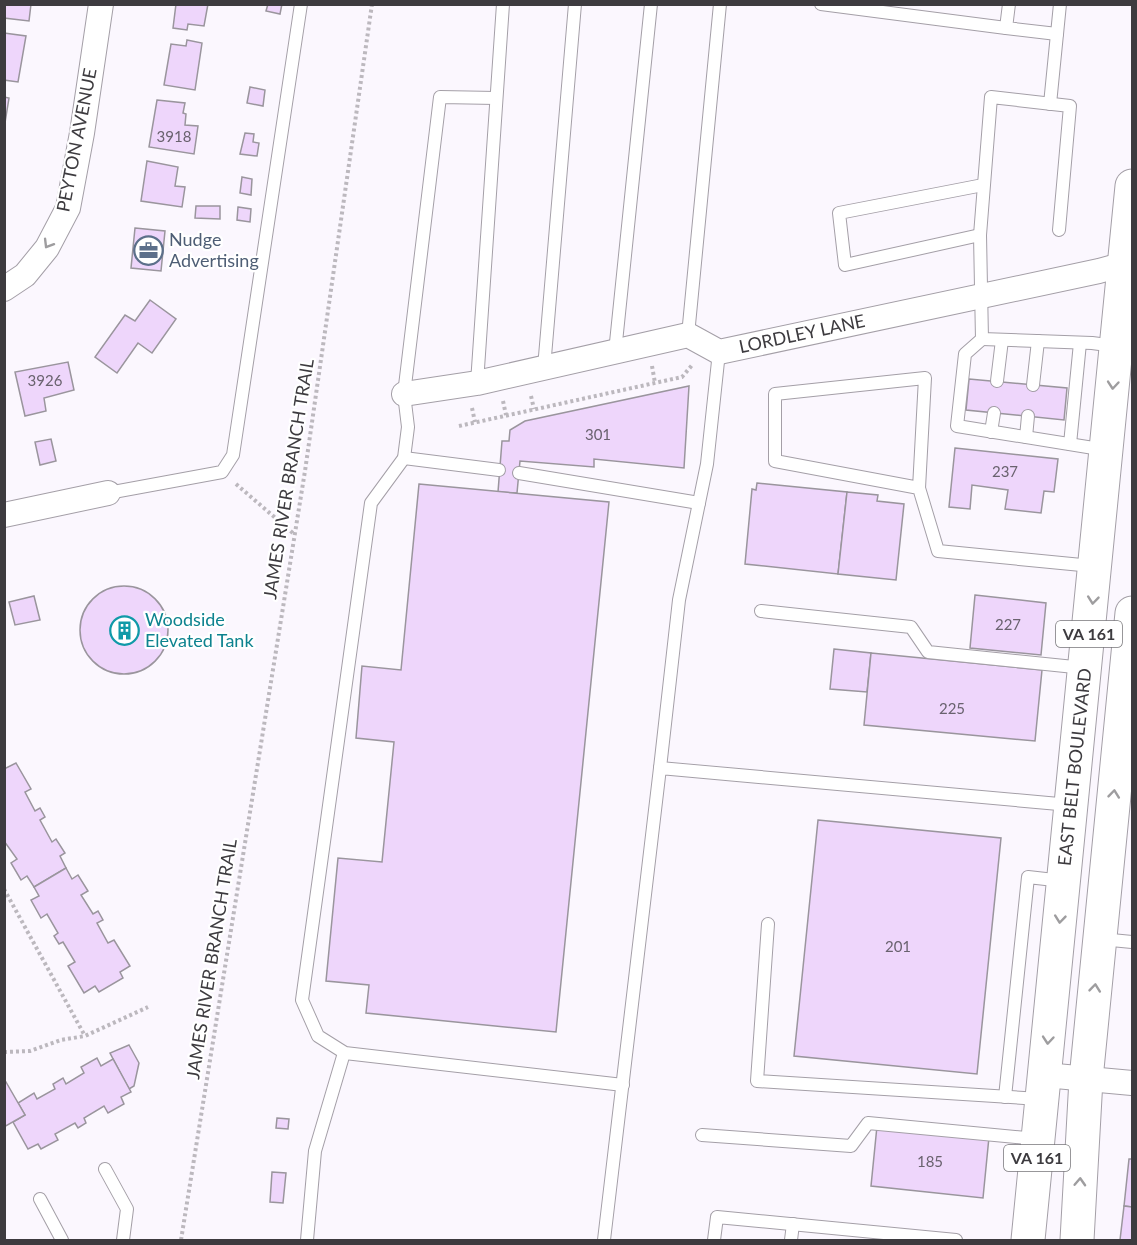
<svg xmlns="http://www.w3.org/2000/svg" width="1137" height="1245" viewBox="0 0 1137 1245" font-family="Lato,sans-serif">
	<style>
		.building { fill: #eed6fb; stroke: #9a959d; stroke-width: 1.5 }
		.lines { fill: none; stroke-linecap: round; stroke-linejoin: round }
		.lane-casing { stroke: #a49fa7; stroke-width: 14 }
		.street-casing { stroke: #a49fa7; stroke-width: 26 }
		.primary-casing { stroke: #a49fa7; stroke-width: 35 }
		.path { stroke: #bcb8be; stroke-width: 4; stroke-dasharray: 3 3; stroke-linecap: butt }
		.lane { stroke: #fff; stroke-width: 12 }
		.street { stroke: #fff; stroke-width: 24 }
		.primary { stroke: #fff; stroke-width: 33 }
		.oneway { stroke: #9e9d9f }
		.labels { text-anchor: middle; stroke-width: 4.5; stroke-linejoin: round; paint-order: stroke }
		.number-label { font-size: 15px; fill: #69626e }
		.shield { fill: #fff; stroke: #777679; stroke-width: 1.5 }
		.shield-label { font-size: 16px; font-weight: bold; fill: #3d3b3f }
		.street-label { font-size: 18px; fill: #3d3b3f; stroke: #fff }
		.service-label { font-size: 18px; fill: #4e5e75; stroke: #fff; text-anchor: start }
		.culture-label { font-size: 18px; fill: #0d838f; stroke: #fff; text-anchor: start }
	</style>
	<rect width="100%" height="100%" fill="#fbf7fe"/>
	<g class="building">
		<path d="M4,4H31L29,21L4,18Z"/>
		<path d="M176,4H208L204,26L188,24L187,30L173,28Z"/>
		<path d="M268,4H282L280,14L266,11Z"/>
		<path d="M4,33L26,36L18,82L4,80Z"/>
		<path d="M187,40L202,43L195,90L164,85L171,44L186,46Z"/>
		<path d="M250,87L265,90L263,106L247,103Z"/>
		<path d="M4,97L9,98L4,129Z"/>
		<path d="M157,100L185,103L183,113L186,114L185,125L198,126L194,154L149,147Z"/>
		<path d="M245,133L254,134L253,142L259,143L257,156L240,154Z"/>
		<path d="M147,161L178,167L175,186L185,187L182,207L141,201Z"/>
		<path d="M242,177L252,179L251,195L240,193Z"/>
		<path d="M196,206H220V219L195,218Z"/>
		<path d="M238,207L251,209L250,222L237,220Z"/>
		<path d="M135,228L165,231L161,271L131,268Z"/>
		<path d="M150,300L176,319L152,353L138,343L117,373L95,357L125,315L135,321Z"/>
		<path d="M68,362L74,390L44,398L46,411L25,416L15,372Z"/>
		<path d="M969,379L1067,388L1064,420L966,410Z"/>
		<path d="M689,386L684,468L594,459V467L520,461L517,493L498,492L502,441H509L510,430L525,421Z"/>
		<path d="M51,439L56,461L40,465L35,442Z"/>
		<path d="M955,448L1058,459L1054,492L1044,491L1041,513L1005,509L1008,490L972,485L970,509L949,507Z"/>
		<path d="M757,483L847,492L838,574L745,564L752,489L756,490Z"/>
		<path d="M419,484L609,502L556,1032L366,1013L369,985L326,981L338,858L382,862L394,742L356,738L362,666L401,670Z"/>
		<path d="M847,492L878,495L877,501L904,504L896,580L838,574Z"/>
		<circle cx="124" cy="630" r="44"/>
		<path d="M975,595L1046,603L1041,655L970,648Z"/>
		<path d="M34,596L40,620L15,625L9,602Z"/>
		<path d="M834,649L871,653L867,692L830,689Z"/>
		<path d="M871,653L1042,670L1035,741L864,725Z"/>
		<path d="M16,763L31,789L25,792L35,811L40,808L45,817L40,820L52,842L56,839L65,853L60,856L66,868L34,887L27,876L21,880L11,863L17,859L4,841V769Z"/>
		<path d="M818,820L1001,838L977,1074L794,1056Z"/>
		<path d="M66,868L72,879L78,875L88,891L81,895L93,914L98,911L103,920L97,923L108,943L114,940L130,966L120,972L123,978L99,992L95,986L84,993L68,966L75,962L63,942L59,944L54,936L58,933L47,914L41,918L31,900L39,896L34,887Z"/>
		<path d="M129,1045L139,1063L134,1086L129,1089L110,1053Z"/>
		<path d="M97,1058L101,1066L113,1059L131,1092L121,1097L124,1104L108,1113L104,1106L84,1118L86,1123L78,1128L75,1123L55,1134L58,1140L41,1149L38,1144L28,1149L13,1122L25,1115L18,1103L34,1093L37,1099L55,1089L53,1084L63,1078L66,1084L84,1073L81,1067Z"/>
		<path d="M6,1082L25,1115L4,1127V1083Z"/>
		<path d="M277,1118L289,1119L288,1129L276,1128Z"/>
		<path d="M877,1126L989,1137L983,1198L871,1186Z"/>
		<path d="M1129,1159H1132V1207L1124,1206Z"/>
		<path d="M272,1172L286,1173L283,1203L270,1202Z"/>
		<path d="M1124,1206L1132,1207V1240H1120Z"/>
	</g>
	<g class="lines">
		<defs>
			<g id="lane">
				<path d="M821,4L1006,28"/>
				<path d="M1009,4L1006,28L1057,34"/>
				<path d="M496,98L440,97L404,394L408,427L404,458L371,503L302,1000L318,1036L345,1053L623,1085"/>
				<path d="M1050,104L1060,4"/>
				<path d="M1059,230L1070,106L991,97L980,235L982,339L1092,343L1115,346"/>
				<path d="M980,235L845,265L839,213L983,185"/>
				<path d="M688,335L720,4"/>
				<path d="M982,339L965,354L957,426L1106,450"/>
				<path d="M615,352L651,4"/>
				<path d="M544,368L575,4"/>
				<path d="M997,381L1002,340"/>
				<path d="M477,383L503,4"/>
				<path d="M1033,385L1038,341"/>
				<path d="M991,432L994,413"/>
				<path d="M1026,437L1028,416"/>
				<path d="M1070,444L1080,343"/>
				<path d="M404,458L499,470"/>
				<path d="M519,473L699,503"/>
				<path d="M919,488L925,378L775,394V461L919,488L938,551L1092,566"/>
				<path d="M108,493L222,472L233,455L301,4"/>
				<path d="M761,611L911,627L928,652L1084,668"/>
				<path d="M660,768L679,600L707,464L719,352"/>
				<path d="M768,924L757,1081L1040,1099"/>
				<path d="M1101,939L1132,942"/>
				<path d="M1005,1097L1028,877L1063,881"/>
				<path d="M702,1135L851,1146L868,1123L1037,1139"/>
				<path d="M105,1169L127,1209L123,1240"/>
				<path d="M40,1199L62,1240"/>
				<path d="M307,1240L315,1151L344,1053"/>
				<path d="M604,1240L660,768L1070,805"/>
				<path d="M714,1240L717,1217L956,1240"/>
				<path d="M791,1240L793,1224"/>
			</g>
			<g id="street">
				<path d="M4,289L25,275L47,248L68,208L82,133L101,4"/>
				<path d="M404,394L477,383L688,335L719,352L1099,271L1132,262"/>
				<path d="M4,515L108,493"/>
				<path d="M1045,1075L1132,1083"/>
			</g>
			<g id="primary">
				<path d="M1028,1240L1132,186"/>
				<path d="M1077,1240L1086,1079L1132,613"/>
			</g>
		</defs>
		<use href="#lane" class="lane-casing"/>
		<use href="#street" class="street-casing"/>
		<use href="#primary" class="primary-casing"/>
		<g class="path">
			<path d="M652,366L655,383"/>
			<path d="M531,396L534,409"/>
			<path d="M503,401L506,415"/>
			<path d="M472,408L475,422"/>
			<path d="M459,426L682,377L693,364"/>
			<path d="M236,484L294,534"/>
			<path d="M4,889L85,1036"/>
			<path d="M4,1052L30,1051L61,1040L85,1036L148,1007"/>
			<path d="M181,1240L305,471L372,4"/>
		</g>
		<use href="#lane" class="lane"/>
		<use href="#street" class="street"/>
		<use href="#primary" class="primary"/>
	</g>
	<defs><path id="oneway-chevron" d="M-2-3.5L2.5 0L-2 3.5" fill="none" stroke-width="1.6" stroke-linecap="round" stroke-linejoin="round" transform="scale(1.5)"/></defs>
	<g class="oneway">
		<use href="#oneway-chevron" transform="translate(48 244) rotate(121)"/>
		<use href="#oneway-chevron" transform="translate(1113 385) rotate(95)"/>
		<use href="#oneway-chevron" transform="translate(1093 600) rotate(96)"/>
		<use href="#oneway-chevron" transform="translate(1114 794) rotate(-84)"/>
		<use href="#oneway-chevron" transform="translate(1060 919) rotate(96)"/>
		<use href="#oneway-chevron" transform="translate(1095 988) rotate(-84)"/>
		<use href="#oneway-chevron" transform="translate(1048 1040) rotate(95)"/>
		<use href="#oneway-chevron" transform="translate(1080 1182) rotate(-87)"/>
	</g>
	<defs>
		<symbol id="office-ring" viewBox="-11 -11 22 22"><circle r="9.5" fill="#fff" stroke="#5c6f8a" stroke-width="1.5"/><path d="M-6-3h4V-5.5h4V-3h4V5H-6ZM-1-4.5V-3h2v-1.5ZM-6 0V1H6V0Z" fill="#5c6f8a"/></symbol>
		<symbol id="building-ring" viewBox="-11 -11 22 22"><circle r="9.5" fill="#fff" stroke="#0f9aa8" stroke-width="1.5"/><path d="M-4-6H4V6H1V3H-1V6H-4ZM-2.5-4.3h1.7v1.8h-1.7ZM.8-4.3h1.7v1.8H.8ZM-2.5-1h1.7V.8h-1.7ZM.8-1h1.7V.8H.8Z" fill="#0f9aa8"/></symbol>
	</defs>
	<g fill-rule="evenodd">
		<use href="#office-ring" x="132" y="234" width="33" height="33"/>
		<use href="#building-ring" x="108" y="614" width="33" height="33"/>
	</g>
	<g class="labels">
		<g class="number-label">
			<text x="174" y="142">3918</text>
			<text x="45" y="386">3926</text>
			<text x="598" y="440">301</text>
			<text x="1005" y="477">237</text>
			<text x="1008" y="630">227</text>
			<text x="952" y="714">225</text>
			<text x="898" y="952">201</text>
			<text x="930" y="1167">185</text>
		</g>
		<g class="shield">
			<rect x="1056" y="621" width="66" height="26" rx="4.5"/>
			<rect x="1004" y="1145" width="66" height="26" rx="4.5"/>
		</g>
		<g class="shield-label">
			<text x="1089" y="640">VA 161</text>
			<text x="1037" y="1164">VA 161</text>
		</g>
		<g class="street-label">
			<text transform="translate(77 140) rotate(-79)" y="6">PEYTON AVENUE</text>
			<text transform="translate(802 334) rotate(-12)" y="6">LORDLEY LANE</text>
			<text transform="translate(289 479) rotate(-81)" y="6">JAMES RIVER BRANCH TRAIL</text>
			<text transform="translate(1075 767) rotate(-84)" y="6">EAST BELT BOULEVARD</text>
			<text transform="translate(212 959) rotate(-81)" y="6">JAMES RIVER BRANCH TRAIL</text>
		</g>
		<g class="service-label">
			<text x="169" y="246">Nudge<tspan x="169" dy="21">Advertising</tspan></text>
		</g>
		<g class="culture-label">
			<text x="145" y="626">Woodside<tspan x="145" dy="21">Elevated Tank</tspan></text>
		</g>
	</g>
	<rect width="1137" height="1245" fill="none" stroke="#3d3b3f" stroke-width="12"/>
</svg>
